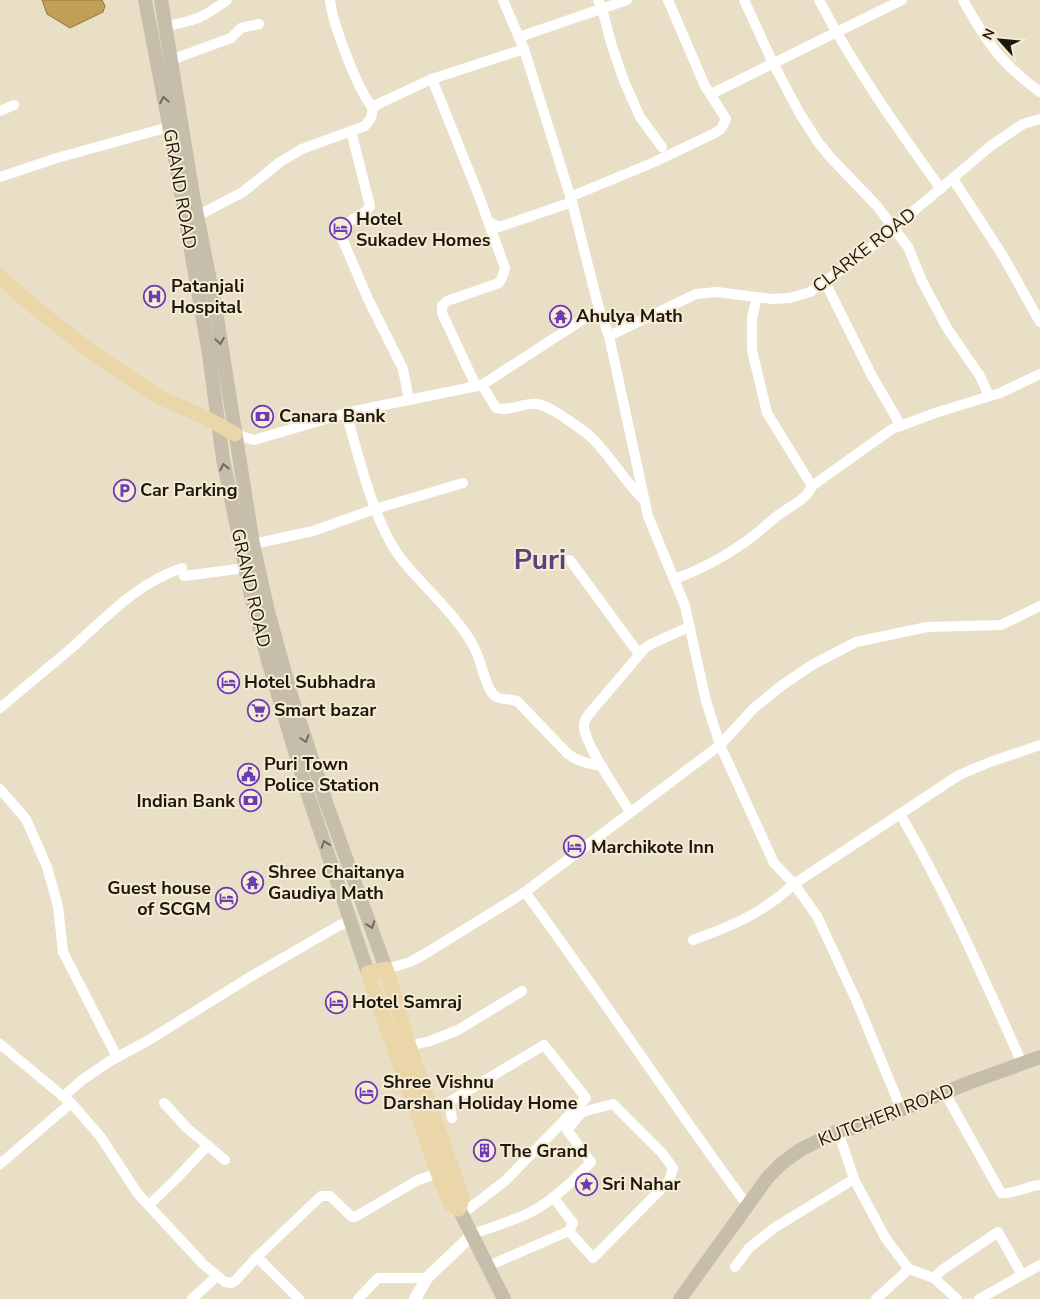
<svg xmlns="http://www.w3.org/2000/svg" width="1040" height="1299" viewBox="0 0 1040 1299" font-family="'Nunito Sans',sans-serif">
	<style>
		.water { fill: #c0a054; stroke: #8e773f }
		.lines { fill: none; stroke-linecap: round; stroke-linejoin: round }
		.minor { stroke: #fff; stroke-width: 10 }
		.tertiary { stroke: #fff; stroke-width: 12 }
		.secondary { stroke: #c6beaa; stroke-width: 14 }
		.primary { stroke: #ead6a8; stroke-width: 15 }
		.oneway { stroke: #706b5c }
		.labels { text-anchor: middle; stroke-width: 4; stroke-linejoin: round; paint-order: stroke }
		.street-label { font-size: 18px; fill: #1b180f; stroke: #f7ecd3 }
		.poi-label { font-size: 18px; font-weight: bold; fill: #1b180f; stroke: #f7ecd3; text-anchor: start }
		.town-label { font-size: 28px; font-weight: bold; fill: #574380; stroke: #f7ecd3 }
	</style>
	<rect width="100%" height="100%" fill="#e9dfc6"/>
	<path class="water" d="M42,0H102L105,6L103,12L70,28L47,14Z"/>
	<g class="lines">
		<g class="minor">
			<path d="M330,0C332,22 358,91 373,108"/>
			<path d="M503,0L524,49L572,202L599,309L609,336L648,516L685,606L706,701L720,745L774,863L794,884L817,916L857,1002L902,1111"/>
			<path d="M598,0L602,9L612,46L624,81L640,117L662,147"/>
			<path d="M744,0L773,63L800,114L818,142L831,158L877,206L908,247L922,281L947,328L980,376L989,396"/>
			<path d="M819,0C854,67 897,128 941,189"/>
			<path d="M963,0C986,41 1001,64 1040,92"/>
			<path d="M166,26C194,21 203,18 227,0"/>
			<path d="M519,37L627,0"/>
			<path d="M171,60L231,38L241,28L259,24"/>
			<path d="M432,79L479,196L505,268L502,278L499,283L447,301L442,306V313L476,386"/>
			<path d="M711,94L902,0"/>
			<path d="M0,111L14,105"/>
			<path d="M351,131L370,206C363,219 341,218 341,236L368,299L403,369L409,400"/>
			<path d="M0,177L57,158L169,127"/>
			<path d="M953,179L1003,256L1040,322"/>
			<path d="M570,197L652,163L715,133L721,129L726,119L705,86L668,0"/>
			<path d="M197,216L243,192L280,162L302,149L365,126L371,118L373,108L378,104L432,79L524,49"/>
			<path d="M489,222L499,227L572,202"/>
			<path d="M825,282L872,376L901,426"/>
			<path d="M757,297L752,318V350L767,413L812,486"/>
			<path d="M609,336L696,294L717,292L772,299L790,298L810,292L859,257L992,145L1023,124L1040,119"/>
			<path d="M482,385L496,408C510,412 524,402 538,404C547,406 554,411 562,416C572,423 584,430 593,439C612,458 625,482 645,501"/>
			<path d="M346,413C359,456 373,520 399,556C419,582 445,604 464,631C469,638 474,646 477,654C482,665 486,689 495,696C501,701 510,698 517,701L568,754C579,762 589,764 602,766"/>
			<path d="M235,434L254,440L350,412L482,385L599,309"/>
			<path d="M253,544L313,531L375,509L463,483"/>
			<path d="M570,560L639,654"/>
			<path d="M184,576L245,568"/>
			<path d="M674,579C701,570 724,557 748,540C759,532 769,522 781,513C792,505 806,500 812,486L892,429L935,413L1000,393L1040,374"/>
			<path d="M0,708C25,687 49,667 74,646C107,616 139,582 182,568"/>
			<path d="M0,789L26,819L47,867L58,906L63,952L117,1057"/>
			<path d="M630,812C619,793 587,748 584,728C583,723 586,718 589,714L645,648L651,644L689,627"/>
			<path d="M900,814C947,894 984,979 1022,1063"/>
			<path d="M525,892C601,995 671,1102 747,1205"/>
			<path d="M693,940C732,926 763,913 794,884L959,775L990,762L1040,745"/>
			<path d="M386,969L410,962L423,955L525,892L720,745L754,708L781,686L812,665L856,642L927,627L1001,625L1040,606"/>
			<path d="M0,1044L71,1103L100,1136L138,1194L203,1264L225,1282L231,1283L235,1281L257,1257L321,1196H330L352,1217H355L418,1180L438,1173"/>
			<path d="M409,1046L430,1041L458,1030L522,991"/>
			<path d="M945,1093L1001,1193C1012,1195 1027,1186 1040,1185"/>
			<path d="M63,1097L82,1080L110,1061L149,1040L250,977L338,926L351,921"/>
			<path d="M164,1103L187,1128L225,1160"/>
			<path d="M452,1118L449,1102L544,1045L586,1098L505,1181L462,1214"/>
			<path d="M838,1131L854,1179L886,1239L909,1269L934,1278L957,1299"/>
			<path d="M0,1164L71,1103"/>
			<path d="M149,1205L177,1178L208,1145"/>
			<path d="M473,1234C492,1227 513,1221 531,1212C554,1200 573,1181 591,1162L567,1130L582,1112L613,1104L662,1153L673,1168L669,1181L593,1258L569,1231L573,1223L553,1197"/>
			<path d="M257,1257L299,1299"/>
			<path d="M488,1266L569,1231"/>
			<path d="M735,1267L749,1248L774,1228L854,1179"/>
			<path d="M934,1278L942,1270L998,1232L1022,1275"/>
			<path d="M192,1299L217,1276"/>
			<path d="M358,1299L378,1278H427"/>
			<path d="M876,1299L909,1269"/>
			<path d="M979,1299L1040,1265"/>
		</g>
		<path class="tertiary" d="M415,1299L427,1278L473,1234"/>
		<g class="secondary">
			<path d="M145,0L170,130L209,354L223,459L251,596L268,661L307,792L368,973"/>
			<path d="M161,0L193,195L216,311L253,544L268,611L292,698L327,805L386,969"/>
			<path d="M459,1209L504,1299"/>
			<path d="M680,1299L768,1177L782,1163L800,1150L838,1131L858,1127L971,1082L1040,1057"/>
		</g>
		<g class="primary">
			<path d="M0,276L11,287L45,316L100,358L159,397L206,418L235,434"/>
			<path d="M386,969L409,1046L462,1198L459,1209L451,1204L438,1173L368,973Z"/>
		</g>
	</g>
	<defs><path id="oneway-chevron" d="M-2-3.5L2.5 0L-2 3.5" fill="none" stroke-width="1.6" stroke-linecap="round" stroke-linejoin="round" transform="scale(1.25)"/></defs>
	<g class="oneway">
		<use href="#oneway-chevron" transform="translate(164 100) rotate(-101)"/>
		<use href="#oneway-chevron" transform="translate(220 341) rotate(81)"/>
		<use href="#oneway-chevron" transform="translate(224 467) rotate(-101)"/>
		<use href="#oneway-chevron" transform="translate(305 739) rotate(72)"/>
		<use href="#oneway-chevron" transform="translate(325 844) rotate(-109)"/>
		<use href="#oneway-chevron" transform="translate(371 925) rotate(70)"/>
	</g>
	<defs>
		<symbol id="hotel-ring" viewBox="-11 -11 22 22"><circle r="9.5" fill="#f7ecd3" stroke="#6b3cb3" stroke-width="1.5"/><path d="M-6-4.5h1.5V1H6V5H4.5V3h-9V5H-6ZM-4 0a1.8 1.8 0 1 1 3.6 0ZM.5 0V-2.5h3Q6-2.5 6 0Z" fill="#6b3cb3"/></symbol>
		<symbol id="hospital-ring" viewBox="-11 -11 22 22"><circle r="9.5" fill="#f7ecd3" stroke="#6b3cb3" stroke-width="1.5"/><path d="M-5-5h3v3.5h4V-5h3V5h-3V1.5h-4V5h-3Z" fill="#6b3cb3"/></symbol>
		<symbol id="temple-ring" viewBox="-11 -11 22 22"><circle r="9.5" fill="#f7ecd3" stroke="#6b3cb3" stroke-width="1.5"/><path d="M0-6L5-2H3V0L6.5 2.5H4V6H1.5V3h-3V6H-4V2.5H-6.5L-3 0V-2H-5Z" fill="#6b3cb3"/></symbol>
		<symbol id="bank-ring" viewBox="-11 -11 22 22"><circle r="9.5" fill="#f7ecd3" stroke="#6b3cb3" stroke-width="1.5"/><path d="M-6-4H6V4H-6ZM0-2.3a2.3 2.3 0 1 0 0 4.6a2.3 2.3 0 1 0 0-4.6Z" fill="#6b3cb3"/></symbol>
		<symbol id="parking-ring" viewBox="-11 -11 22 22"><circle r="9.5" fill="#f7ecd3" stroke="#6b3cb3" stroke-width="1.5"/><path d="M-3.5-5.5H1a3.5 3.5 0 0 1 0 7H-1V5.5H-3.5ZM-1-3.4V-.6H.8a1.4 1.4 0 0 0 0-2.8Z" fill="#6b3cb3"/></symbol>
		<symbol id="supermarket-ring" viewBox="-11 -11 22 22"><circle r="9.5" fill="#f7ecd3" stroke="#6b3cb3" stroke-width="1.5"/><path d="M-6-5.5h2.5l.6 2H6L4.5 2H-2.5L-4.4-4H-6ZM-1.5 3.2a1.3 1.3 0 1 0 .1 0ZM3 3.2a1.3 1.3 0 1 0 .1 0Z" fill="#6b3cb3"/></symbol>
		<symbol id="civic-ring" viewBox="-11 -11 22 22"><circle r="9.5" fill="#f7ecd3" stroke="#6b3cb3" stroke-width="1.5"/><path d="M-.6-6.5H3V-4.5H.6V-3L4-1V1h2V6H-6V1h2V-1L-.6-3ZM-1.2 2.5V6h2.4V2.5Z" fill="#6b3cb3"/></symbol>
		<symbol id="building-ring" viewBox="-11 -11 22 22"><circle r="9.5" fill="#f7ecd3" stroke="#6b3cb3" stroke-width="1.5"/><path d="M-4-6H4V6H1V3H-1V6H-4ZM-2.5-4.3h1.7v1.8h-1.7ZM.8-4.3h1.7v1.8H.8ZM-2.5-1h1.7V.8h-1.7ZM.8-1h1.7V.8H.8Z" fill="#6b3cb3"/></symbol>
		<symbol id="sight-ring" viewBox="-11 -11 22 22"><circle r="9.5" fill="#f7ecd3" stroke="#6b3cb3" stroke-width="1.5"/><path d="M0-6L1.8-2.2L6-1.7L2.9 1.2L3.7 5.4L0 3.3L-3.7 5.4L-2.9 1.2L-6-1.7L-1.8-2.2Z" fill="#6b3cb3"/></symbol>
	</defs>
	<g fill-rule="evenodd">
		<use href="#hotel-ring" x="328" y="216" width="25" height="25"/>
		<use href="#hospital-ring" x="142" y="284" width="25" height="25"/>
		<use href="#temple-ring" x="548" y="304" width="25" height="25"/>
		<use href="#bank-ring" x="250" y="404" width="25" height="25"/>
		<use href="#parking-ring" x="112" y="478" width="25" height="25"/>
		<use href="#hotel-ring" x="216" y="670" width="25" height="25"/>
		<use href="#supermarket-ring" x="246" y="698" width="25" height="25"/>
		<use href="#civic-ring" x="236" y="762" width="25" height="25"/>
		<use href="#bank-ring" x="238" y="788" width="25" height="25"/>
		<use href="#hotel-ring" x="562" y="834" width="25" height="25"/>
		<use href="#temple-ring" x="240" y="870" width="25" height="25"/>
		<use href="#hotel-ring" x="214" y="886" width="25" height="25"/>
		<use href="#hotel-ring" x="324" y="990" width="25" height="25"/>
		<use href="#hotel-ring" x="354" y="1080" width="25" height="25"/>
		<use href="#building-ring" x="472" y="1138" width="25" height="25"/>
		<use href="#sight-ring" x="574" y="1172" width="25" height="25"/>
	</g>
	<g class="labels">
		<g class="street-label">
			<text transform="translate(180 189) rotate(80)" y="6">GRAND ROAD</text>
			<text transform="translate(864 250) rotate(-38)" y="6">CLARKE ROAD</text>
			<text transform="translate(251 588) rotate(77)" y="6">GRAND ROAD</text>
			<text transform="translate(886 1115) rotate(-21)" y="6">KUTCHERI ROAD</text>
		</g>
		<g class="poi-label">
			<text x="356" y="225">Hotel<tspan x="356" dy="21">Sukadev Homes</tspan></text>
			<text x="171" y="292">Patanjali<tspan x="171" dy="21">Hospital</tspan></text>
			<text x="576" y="322">Ahulya Math</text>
			<text x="279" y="422">Canara Bank</text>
			<text x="140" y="496">Car Parking</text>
			<text x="244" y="688">Hotel Subhadra</text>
			<text x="274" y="716">Smart bazar</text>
			<text x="264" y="770">Puri Town<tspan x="264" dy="21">Police Station</tspan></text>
			<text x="235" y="807" text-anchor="end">Indian Bank</text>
			<text x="591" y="853">Marchikote Inn</text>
			<text x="268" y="878">Shree Chaitanya<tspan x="268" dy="21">Gaudiya Math</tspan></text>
			<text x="211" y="894" text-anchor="end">Guest house<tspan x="211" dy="21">of SCGM</tspan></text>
			<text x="352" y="1008">Hotel Samraj</text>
			<text x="383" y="1088">Shree Vishnu<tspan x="383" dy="21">Darshan Holiday Home</tspan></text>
			<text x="500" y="1157">The Grand</text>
			<text x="602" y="1190">Sri Nahar</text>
		</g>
		<g class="town-label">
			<text x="540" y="569">Puri</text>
		</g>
	</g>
	<g transform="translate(1000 40) rotate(297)" stroke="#f7ecd3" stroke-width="4" paint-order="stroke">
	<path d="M0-4L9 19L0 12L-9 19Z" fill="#1b180f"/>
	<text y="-8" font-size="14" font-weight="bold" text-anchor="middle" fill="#1b180f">N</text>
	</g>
</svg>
